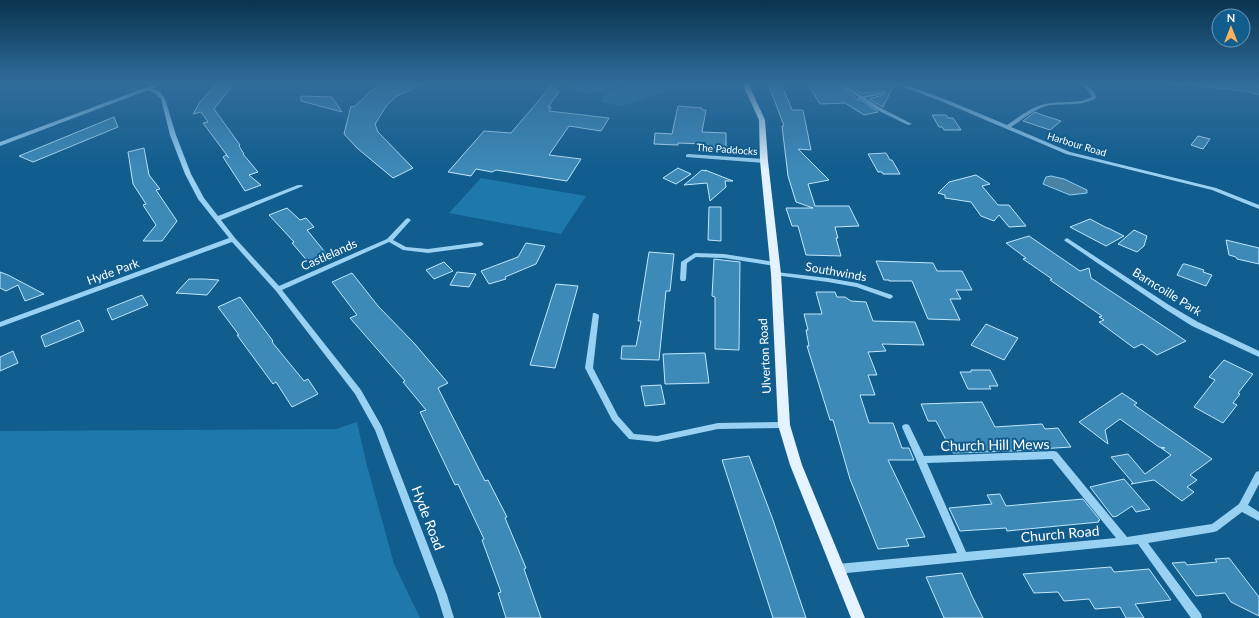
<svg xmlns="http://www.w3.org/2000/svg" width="1259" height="618" viewBox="0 0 1259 618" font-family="Lato,sans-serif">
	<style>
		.green { fill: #1f78ac }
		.water { fill: #4a82a5; stroke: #8acff6 }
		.building { fill: #3d8ab9; stroke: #c0e7fd }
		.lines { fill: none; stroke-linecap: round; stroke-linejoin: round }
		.minor { fill: #99d1f2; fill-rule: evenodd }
		.major { fill: #e4f3ff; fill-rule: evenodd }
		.labels { text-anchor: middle; stroke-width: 4; stroke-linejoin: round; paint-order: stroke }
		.far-street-label { font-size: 10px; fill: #fff; stroke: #105d8e }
		.street-label { font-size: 12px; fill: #fff; stroke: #105d8e }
		.near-street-label { font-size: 14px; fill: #fff; stroke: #105d8e }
	</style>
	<rect width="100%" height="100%" fill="#105d8e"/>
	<g class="green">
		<path d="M554,83H624L596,93H582Z"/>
		<path d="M631,83H741L743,87L711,89H672L622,106L600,102L606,93Z"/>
		<path d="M481,178L586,196L561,234L449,213Z"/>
		<path d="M357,422L366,462L394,564L420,618H0V431L336,429Z"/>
	</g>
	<g class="water">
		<path d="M1167,83H1259V95C1237,88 1211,88 1188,85C1180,85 1175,88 1167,83Z"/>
		<path d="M1051,176L1064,179L1087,190V193L1070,195L1043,184L1046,177Z"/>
	</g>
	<g class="building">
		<path d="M384,83H425L397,96L387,105L375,124L378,132L413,168L393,178L357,148L344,134L351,106L354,107L371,91Z"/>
		<path d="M768,83H781L792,110H803L811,150L798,149L829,180L808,184L815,206H849L859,226L835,227L838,238H836L841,256L806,255L798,226H792L786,208H813L796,202L788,176L782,126H784Z"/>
		<path d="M807,83H836L856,98L857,100H861L878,112L864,115L845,103L820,104Z"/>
		<path d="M846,83H872L893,87L883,107L869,99L884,95L885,91L862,94Z"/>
		<path d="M233,85L214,109L240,145L239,146L244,154H243L258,172L249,175L261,185L245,191L223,157L226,155L229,158L203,123L208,122L201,112L193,114L200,102L215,86Z"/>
		<path d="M551,86L559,92L548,107H551L549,111L609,118L601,131L569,126L549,155L581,159L567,181L496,170L492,172L476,169L471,176L448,172L484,131L511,133Z"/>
		<path d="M301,96L332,97L342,112L301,101Z"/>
		<path d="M678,106L702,108V110H706L702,132L726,133V148L703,147V144L678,143V145L654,144L655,133L672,134Z"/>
		<path d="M1035,112L1042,115L1061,121L1050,130L1023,121Z"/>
		<path d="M932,115H946L948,118H953L961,130H944L942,127H939Z"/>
		<path d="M114,117L118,127L33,162L19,156Z"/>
		<path d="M1198,136L1210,139L1203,149L1191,145Z"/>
		<path d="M144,148L149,175L160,189L156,190L177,221L162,241H143L156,225L143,205L146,204L133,184L128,152Z"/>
		<path d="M886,153L890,160H892L900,174H883L882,172H878L868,154Z"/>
		<path d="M678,168L691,174L676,184L663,178Z"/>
		<path d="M702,170L706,171L705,170L733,181H725L726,187L710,201L707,183L684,185Z"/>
		<path d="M976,175L990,184L982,186L998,205H1009L1026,226L1009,227L999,215L994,221L981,216L971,202L945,198V195L938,193L949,182Z"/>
		<path d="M709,207H721V241L708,240Z"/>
		<path d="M287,208L300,220L306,218L314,227L307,230L329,257L310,264L292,243L294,242L269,215Z"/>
		<path d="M1090,219L1107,228H1108L1124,236L1106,246L1070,227Z"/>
		<path d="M1134,230L1147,236L1144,246L1137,252L1118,244Z"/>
		<path d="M1029,236L1080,271L1089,268L1091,278L1186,341L1157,355L1142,344L1134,348L1099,322L1104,320L1099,317L1102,316L1050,280L1052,279L1023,259L1026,258L1006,243Z"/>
		<path d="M1226,240L1259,248V264L1237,259L1236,257L1229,255Z"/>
		<path d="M526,243L545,246L536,264L505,277L506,279L489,284L481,271L518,257Z"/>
		<path d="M649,252L674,254L670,291H666L659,360L621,359L622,346H636L641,321H638Z"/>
		<path d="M714,259L740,262L739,350L715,349V297L712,296Z"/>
		<path d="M876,261L933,263L937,271H962L972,290H956L961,299H950L960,320L928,319L912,281H889V280H884Z"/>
		<path d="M444,262L453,271L434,279L426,270Z"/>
		<path d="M1183,264H1185L1204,270L1203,272L1212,275L1206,286L1177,275Z"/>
		<path d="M0,272L8,275L44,294L25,301L18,285L6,291L0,288Z"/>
		<path d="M457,272L476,274L469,287L450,285Z"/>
		<path d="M352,273L378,306L414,343L448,383L438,388L485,481L488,480L507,517L505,518L526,568L524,569L541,618H506L498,593L501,592L482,540L484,539L458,484L455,485L420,412L426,410L403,382L405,381L350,318L357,315L332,282Z"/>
		<path d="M189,279H204L219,280L207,295L176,293Z"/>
		<path d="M556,284L578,286L561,347L555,368L530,365Z"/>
		<path d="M816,292H835L837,297H845L851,301L866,302L873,321L915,322L924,345L882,344L886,351L868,352L877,375H868L875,395H860L869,423H893L902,448H909L914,460H888L925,537L906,539L909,546L878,549L850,479L833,420H830L807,346H809L806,330H808L804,314H822Z"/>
		<path d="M142,295L148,305L112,320L107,309Z"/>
		<path d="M240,297L273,341L272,342L304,381L308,379L318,394L292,407L276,382L273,384L237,335H239L218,307Z"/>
		<path d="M79,320L84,331L45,347L41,336Z"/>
		<path d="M986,324L1018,338L1004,360L971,345Z"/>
		<path d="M13,351L18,363L0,371V357Z"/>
		<path d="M705,353L709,383L665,384L663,354Z"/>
		<path d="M1224,360L1253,374L1238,393L1240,394L1233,403L1237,405L1223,423L1194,407L1215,380L1209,377Z"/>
		<path d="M971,370H990L998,386H989L991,389H968L960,372H971Z"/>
		<path d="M661,385L665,404L645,406L641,386Z"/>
		<path d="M1122,393L1137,403L1134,405L1212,459L1190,475L1197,480L1187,487L1194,492L1182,501L1154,480L1131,484L1133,483L1111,457L1128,454L1145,474L1171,455L1161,448H1165L1159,447L1120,419L1105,430L1108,444L1079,422Z"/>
		<path d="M982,402L995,427L1042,424L1045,429L1058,428L1071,447L1039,449L1040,450L953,453L936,421H928L921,404Z"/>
		<path d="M749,456L773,520L806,618H773L722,460Z"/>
		<path d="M1124,479L1150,509L1136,512L1132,506L1117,516L1113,517L1090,487Z"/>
		<path d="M1000,494L1006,506L1083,499L1100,520L1098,521L1099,522L1007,531L1006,528L960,531L949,508L992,504L987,495Z"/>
		<path d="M1229,558L1259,597V616L1231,602L1225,593L1196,596L1172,563L1185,562L1187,565L1217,562L1215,559Z"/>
		<path d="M1111,567L1114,572L1149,569L1171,600L1135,604L1144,618H1126L1120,607L1095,609L1089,599L1064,601L1058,592L1034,593L1023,574Z"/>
		<path d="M962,573L972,596L983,618H944L926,577Z"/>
	</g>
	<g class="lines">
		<g class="minor">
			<path d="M158,83H165L153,88L160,92L165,99L176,135L191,174L204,198L218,216L298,185H302L303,186L221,220L235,238L279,286L387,239L406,219L408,218L411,220L410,221L393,240L406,247L428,249L481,242L484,244L481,246L428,253L403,250L389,242L282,290L361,390L382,427L447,595L454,618H444L437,595L375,430L355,394L276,291L232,242L0,327V322L229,238L198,199L185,174L170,135L161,99L156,94L148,90L0,146V142Z"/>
			<path d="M837,83H843L862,96L884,92V94L865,98L881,108L912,124L908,125L877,110L861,99H858V97Z"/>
			<path d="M893,83H900L947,100L1007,125C1019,117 1031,107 1045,104C1061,100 1077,105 1092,97C1089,90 1084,87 1079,83C1087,83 1095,90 1096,98C1078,108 1064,102 1046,106C1033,110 1022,120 1011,127L1070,152L1216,188L1259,205V209L1212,190L1066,154L943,102Z"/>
			<path d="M688,154L764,159L767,161L764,163L686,157V155Z"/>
			<path d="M1067,238L1169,305L1198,322L1259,351V357L1192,326L1165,309L1065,241L1064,240Z"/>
			<path d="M695,253L724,254L775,262L778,264L775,266L724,258L696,257L687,263L686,279L685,281H681L680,279L681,262Z"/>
			<path d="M776,272L828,278L857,283L892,295L893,297L890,299L856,287L828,282L774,275L773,274Z"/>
			<path d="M593,313H595L599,315L593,368L618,416L634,434L657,436L718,423L784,422L787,423L788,425L787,427L784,428L718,429L657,442L629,439L612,420L585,368Z"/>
			<path d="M906,424L909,425L924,456L1054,451L1057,452L1127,537L1212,524L1239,504L1256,472L1259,471V484L1248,505L1259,512V521L1242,512L1217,531L1214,532L1148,543L1201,614L1202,618H1191L1138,544L837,574L833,572L832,569L833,566L837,564L957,553L902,427L903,425ZM1052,459L1116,538L966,552L927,463Z"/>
		</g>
		<path class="major" d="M742,83H748L765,120L768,161L781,274L790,425L802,465L865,618H851L790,465L778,425L771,274L760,161L759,120Z"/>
	</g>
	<linearGradient id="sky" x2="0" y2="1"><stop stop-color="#09334e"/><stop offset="0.49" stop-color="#316d9b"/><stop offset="1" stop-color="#316d9b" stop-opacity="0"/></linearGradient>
	<rect width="1259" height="170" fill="url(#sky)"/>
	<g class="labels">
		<g class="far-street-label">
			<text transform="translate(1077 144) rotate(17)" y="4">Harbour Road</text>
			<text transform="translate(727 149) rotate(4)" y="4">The Paddocks</text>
		</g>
		<g class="street-label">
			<text transform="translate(329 255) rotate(-24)" y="4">Castlelands</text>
			<text transform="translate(113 272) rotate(-20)" y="4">Hyde Park</text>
			<text transform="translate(836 272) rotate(10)" y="4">Southwinds</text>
			<text transform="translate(1167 292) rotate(32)" y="4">Barncoille Park</text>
			<text transform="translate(765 356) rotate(-93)" y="4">Ulverton Road</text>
		</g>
		<g class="near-street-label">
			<text transform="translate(995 445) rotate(-1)" y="5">Church Hill Mews</text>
			<text transform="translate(428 518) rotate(69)" y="5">Hyde Road</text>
			<text transform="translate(1060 534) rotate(-5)" y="5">Church Road</text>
		</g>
	</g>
	<g transform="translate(1231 28)"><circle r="19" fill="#105d8e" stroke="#709ebb"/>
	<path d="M0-3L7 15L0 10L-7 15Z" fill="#ffb25a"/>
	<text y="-6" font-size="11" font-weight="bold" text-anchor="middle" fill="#ffffff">N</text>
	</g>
</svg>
